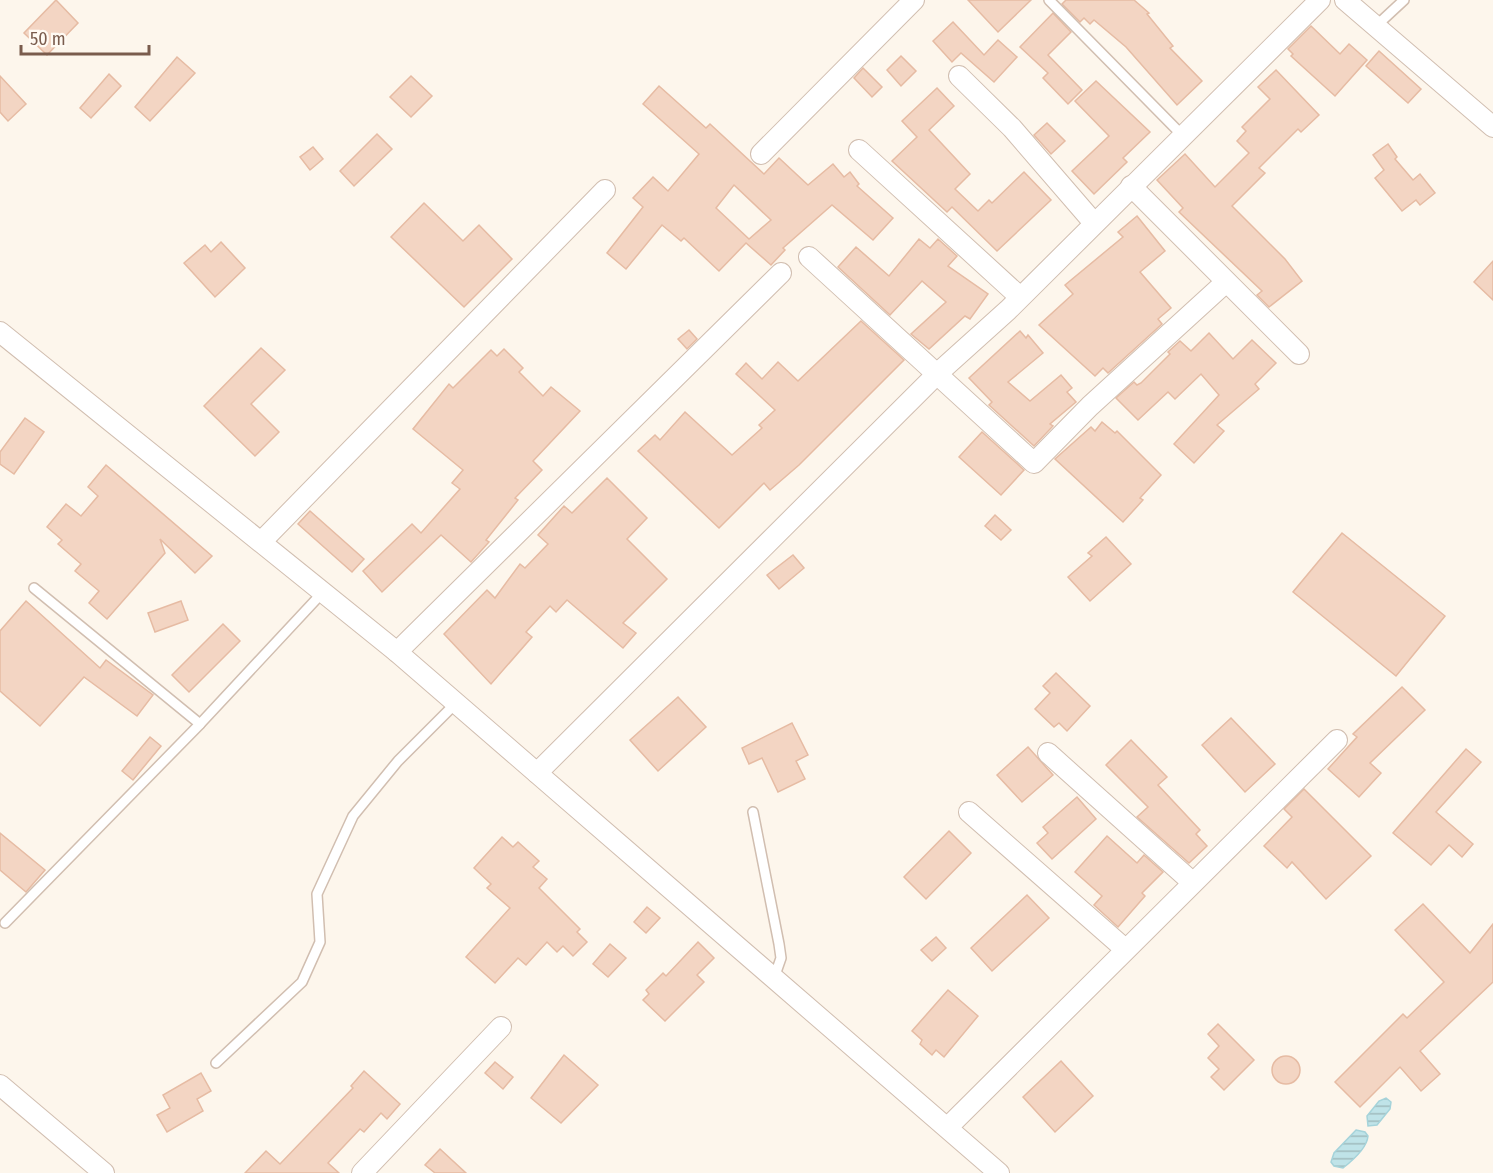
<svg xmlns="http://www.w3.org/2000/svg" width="1493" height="1173" viewBox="0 0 1493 1173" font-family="'Fira Sans Condensed',sans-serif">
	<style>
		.water { fill: url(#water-rules); stroke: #a5d3da; stroke-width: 1.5 }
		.building { fill: #f3d5c3; stroke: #e6bba3; stroke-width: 1.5; fill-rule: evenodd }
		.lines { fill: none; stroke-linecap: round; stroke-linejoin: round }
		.lane-casing { stroke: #d1beb0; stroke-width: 12 }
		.street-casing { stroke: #d1beb0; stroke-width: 22 }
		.lane { stroke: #fff; stroke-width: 9 }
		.street { stroke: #fff; stroke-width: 20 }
	</style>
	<defs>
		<pattern id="water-rules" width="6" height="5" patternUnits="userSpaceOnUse" patternTransform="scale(1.5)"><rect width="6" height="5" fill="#bfe3e8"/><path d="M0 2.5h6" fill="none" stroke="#a0bbbe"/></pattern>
	</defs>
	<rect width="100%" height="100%" fill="#fdf6ec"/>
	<g class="water">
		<path d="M1386,1098L1391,1102L1390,1109L1377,1125L1368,1126L1367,1116L1379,1101Z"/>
		<path d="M1356,1130L1365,1132L1368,1136C1367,1148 1352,1161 1343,1168L1334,1166L1331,1162L1334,1153Z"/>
	</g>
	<g class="building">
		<path d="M56,0L78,23L47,55L24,33Z"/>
		<path d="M968,0H1031L998,32Z"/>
		<path d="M1066,0H1134L1149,13L1147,14L1173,46L1170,48L1202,81L1177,105L1126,47L1094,20L1090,24L1084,18L1080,22L1062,4Z"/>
		<path d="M1053,13L1071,32L1048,55L1082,90L1068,104L1043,78L1048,73L1020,47Z"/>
		<path d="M953,22L984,55L998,40L1017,57L994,82L961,53L952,62L933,41Z"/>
		<path d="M1311,26L1340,54L1349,44L1367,60L1335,96L1291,56L1293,54L1288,49Z"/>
		<path d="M1379,51L1421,89L1408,103L1366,66Z"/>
		<path d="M901,56L916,71L901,86L887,70Z"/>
		<path d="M177,57L195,73L150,121L135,107Z"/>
		<path d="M863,68L882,87L872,97L854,78Z"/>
		<path d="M1276,70L1319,115L1301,132L1298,129L1259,168L1265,173L1232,206L1285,259L1302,281L1269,307L1257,295L1262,291L1179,212L1183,208L1157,180L1185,154L1215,187L1249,153L1237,141L1246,131L1242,127L1270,99L1258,87Z"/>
		<path d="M109,74L121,86L91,118L80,108Z"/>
		<path d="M0,76L26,104L8,121L0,112Z"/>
		<path d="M411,76L432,96L411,117L390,97Z"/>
		<path d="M1096,81L1150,132L1123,158L1127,162L1094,194L1072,171L1109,136L1075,101Z"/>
		<path d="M659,86L706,128L710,124L764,174L779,158L808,185L833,164L844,177L850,172L859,184L857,186L893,218L873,240L832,205L783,248L785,250L771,265L746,243L719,271L684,238L681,241L662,225L626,269L607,253L643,207L633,198L653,177L668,191L699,154L643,104ZM734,185L771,220L749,239L716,208Z"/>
		<path d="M937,88L954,106L929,130L970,174L955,189L978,211L989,200L992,203L1024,172L1051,200L997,251L952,207L947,212L892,161L917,137L902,121Z"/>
		<path d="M1047,123L1065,141L1051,154L1034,135Z"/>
		<path d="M377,134L392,149L354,186L340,171Z"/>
		<path d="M1388,144L1397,157L1395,159L1413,180L1420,174L1435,193L1420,205L1416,200L1402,211L1375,178L1384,170L1373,155Z"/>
		<path d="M313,147L323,159L310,170L300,157Z"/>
		<path d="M424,203L463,241L479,225L512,259L464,307L391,237Z"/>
		<path d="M1137,216L1165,251L1140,272L1171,308L1158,319L1162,324L1108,373L1103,368L1095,376L1039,325L1073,294L1065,285L1123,237L1118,232Z"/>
		<path d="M919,239L930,248L938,239L957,256L948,266L988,294L970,319L965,316L929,349L911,334L946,302L922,281L890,315L838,267L856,247L889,276Z"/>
		<path d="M221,242L245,268L215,297L184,263L205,245L211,252Z"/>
		<path d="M1493,261V300L1474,282Z"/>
		<path d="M861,321L904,360L799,465L770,490L764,483L719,528L638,451L655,435L660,440L685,412L732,455L762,428L759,425L775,410L736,374L746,363L762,379L778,362L798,381Z"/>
		<path d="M689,330L697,339L687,349L678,339Z"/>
		<path d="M1020,331L1026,338L1028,335L1043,353L1008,382L1030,401L1061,375L1072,388L1067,392L1076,402L1050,424L1053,426L1034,446L989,405L992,402L969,378Z"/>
		<path d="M1209,333L1233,359L1252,340L1276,363L1255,384L1259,389L1217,425L1224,431L1194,463L1174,444L1219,395L1201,374L1175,399L1168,392L1138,420L1116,398L1134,382L1137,385L1141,383L1170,354L1168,352L1180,341L1191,351Z"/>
		<path d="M261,348L285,370L251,404L279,432L255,456L204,406Z"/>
		<path d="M504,349L523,368L519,372L543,396L551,387L580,411L533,461L542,470L515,498L518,500L486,540L489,542L471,562L441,535L382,592L363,571L412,524L421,533L460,489L452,483L463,470L413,429L449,384L453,388L491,350L497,356Z"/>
		<path d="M25,418L44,432L14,474L0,464V452Z"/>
		<path d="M1102,422L1115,433L1117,431L1161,475L1140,498L1143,500L1123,522L1055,459L1091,427L1095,431Z"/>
		<path d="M982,432L1024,470L1001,495L959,457Z"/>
		<path d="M106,465L212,556L195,573L160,539L165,553L107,619L89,603L99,591L75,571L81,564L58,544L62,540L47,527L66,504L81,516L98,496L88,487Z"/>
		<path d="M607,478L647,518L627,539L667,579L623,623L636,633L623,648L567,600L556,612L550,606L526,632L532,637L491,684L444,634L487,590L495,598L520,564L525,568L548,544L538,535L564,506L572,513Z"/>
		<path d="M310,511L364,559L352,572L298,524Z"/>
		<path d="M995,515L1011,530L1001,540L985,526Z"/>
		<path d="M1342,533L1445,616L1396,676L1293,592Z"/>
		<path d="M1106,537L1131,564L1090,601L1068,577L1092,556L1088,553Z"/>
		<path d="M793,555L804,568L779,589L767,575Z"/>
		<path d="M26,601L100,668L106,660L153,695L137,716L84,677L40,726L0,691V631Z"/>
		<path d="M181,601L188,620L155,632L148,613Z"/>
		<path d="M223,624L240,641L189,692L172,675Z"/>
		<path d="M1056,673L1090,706L1067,731L1059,723L1054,727L1035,709L1050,693L1043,686Z"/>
		<path d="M1402,687L1425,710L1370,763L1381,773L1359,797L1328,769L1357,737L1353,734Z"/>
		<path d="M678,697L706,727L658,771L630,740Z"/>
		<path d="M1231,718L1275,764L1245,792L1202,745Z"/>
		<path d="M792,723L808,755L796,761L805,779L778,792L762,758L749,764L742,748Z"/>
		<path d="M150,737L161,746L133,780L122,771Z"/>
		<path d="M1131,740L1167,777L1158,785L1200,830L1196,834L1207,846L1189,863L1137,817L1148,807L1106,765Z"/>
		<path d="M1028,747L1053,775L1022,802L997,775Z"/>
		<path d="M1466,749L1481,762L1436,812L1473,844L1462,857L1449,845L1431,865L1393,833Z"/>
		<path d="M1304,789L1371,856L1326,899L1292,862L1287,868L1264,846L1292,817L1284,809Z"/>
		<path d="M1077,797L1096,819L1052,859L1037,843L1048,833L1043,827Z"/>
		<path d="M949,831L971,853L926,899L904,877Z"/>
		<path d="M0,833L45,870L26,892L0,870Z"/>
		<path d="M1107,836L1137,863L1144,855L1163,872L1142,893L1145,896L1118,927L1094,905L1102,896L1075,872Z"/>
		<path d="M502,837L513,847L518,842L539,861L533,867L547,879L539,888L580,929L577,932L587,942L573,956L563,946L557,952L547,942L526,965L518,958L495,983L466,957L510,908L487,888L491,884L474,868Z"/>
		<path d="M1027,895L1049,918L992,971L971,948Z"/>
		<path d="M1423,904L1470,953L1493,924V982L1420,1051L1440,1074L1421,1091L1400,1067L1360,1107L1335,1082L1403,1014L1407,1018L1444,982L1395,930Z"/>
		<path d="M647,907L660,918L646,933L634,922Z"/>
		<path d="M936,937L946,948L932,961L921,950Z"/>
		<path d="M698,942L714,958L697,975L704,982L665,1021L643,1000L649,994L646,990L663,973L666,976Z"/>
		<path d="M610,944L626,958L608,977L593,964Z"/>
		<path d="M948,990L978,1016L944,1057L936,1050L932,1055L920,1044L922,1040L912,1031Z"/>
		<path d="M1218,1024L1254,1060L1224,1090L1211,1077L1219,1069L1208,1058L1219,1046L1208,1034Z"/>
		<path d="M564,1055L598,1085L561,1123L531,1098Z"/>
		<circle cx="1286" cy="1070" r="14"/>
		<path d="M1061,1061L1093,1096L1055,1132L1023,1097Z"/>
		<path d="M495,1062L513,1077L503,1089L485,1073Z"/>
		<path d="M364,1071L400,1104L387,1119L381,1113L364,1132L360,1129L328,1163L339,1173H245L266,1151L280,1164L353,1088L351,1086Z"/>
		<path d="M201,1073L211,1091L197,1099L203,1111L167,1132L157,1115L170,1108L163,1095Z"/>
		<path d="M440,1149L466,1173H435L425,1165Z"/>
	</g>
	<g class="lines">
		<defs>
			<g id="lane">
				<path d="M1049,0L1182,135"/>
				<path d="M1376,26L1404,0"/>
				<path d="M34,588L200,724"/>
				<path d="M753,812L779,944L781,958L774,978"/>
				<path d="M5,923L200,724L323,592"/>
				<path d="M216,1063L302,982L320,942L317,894L353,816L398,761L456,703"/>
			</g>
			<g id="street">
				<path d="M1345,0L1493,127"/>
				<path d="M959,76L1012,128L1094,223"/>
				<path d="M859,150L1020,297"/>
				<path d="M761,154L914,0"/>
				<path d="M1131,186L1299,354"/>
				<path d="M809,257L1034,463L1090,406L1226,282"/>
				<path d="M0,332L397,652L999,1173"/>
				<path d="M262,541L605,190"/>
				<path d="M397,652L781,273"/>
				<path d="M1048,753L1192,882"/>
				<path d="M537,773L938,373L1008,310L1320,0"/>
				<path d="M969,812L1125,949"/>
				<path d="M0,1085L104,1173"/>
				<path d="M948,1127L1337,740"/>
				<path d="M362,1173L501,1027"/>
			</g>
		</defs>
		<use href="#lane" class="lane-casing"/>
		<use href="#street" class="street-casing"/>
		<use href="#lane" class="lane"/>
		<use href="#street" class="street"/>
	</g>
	<path d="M21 45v9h128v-9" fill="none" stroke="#7a5c4d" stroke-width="3"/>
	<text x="30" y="45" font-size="18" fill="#7a5c4d" stroke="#fffaf3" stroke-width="4.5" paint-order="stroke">50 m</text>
</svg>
